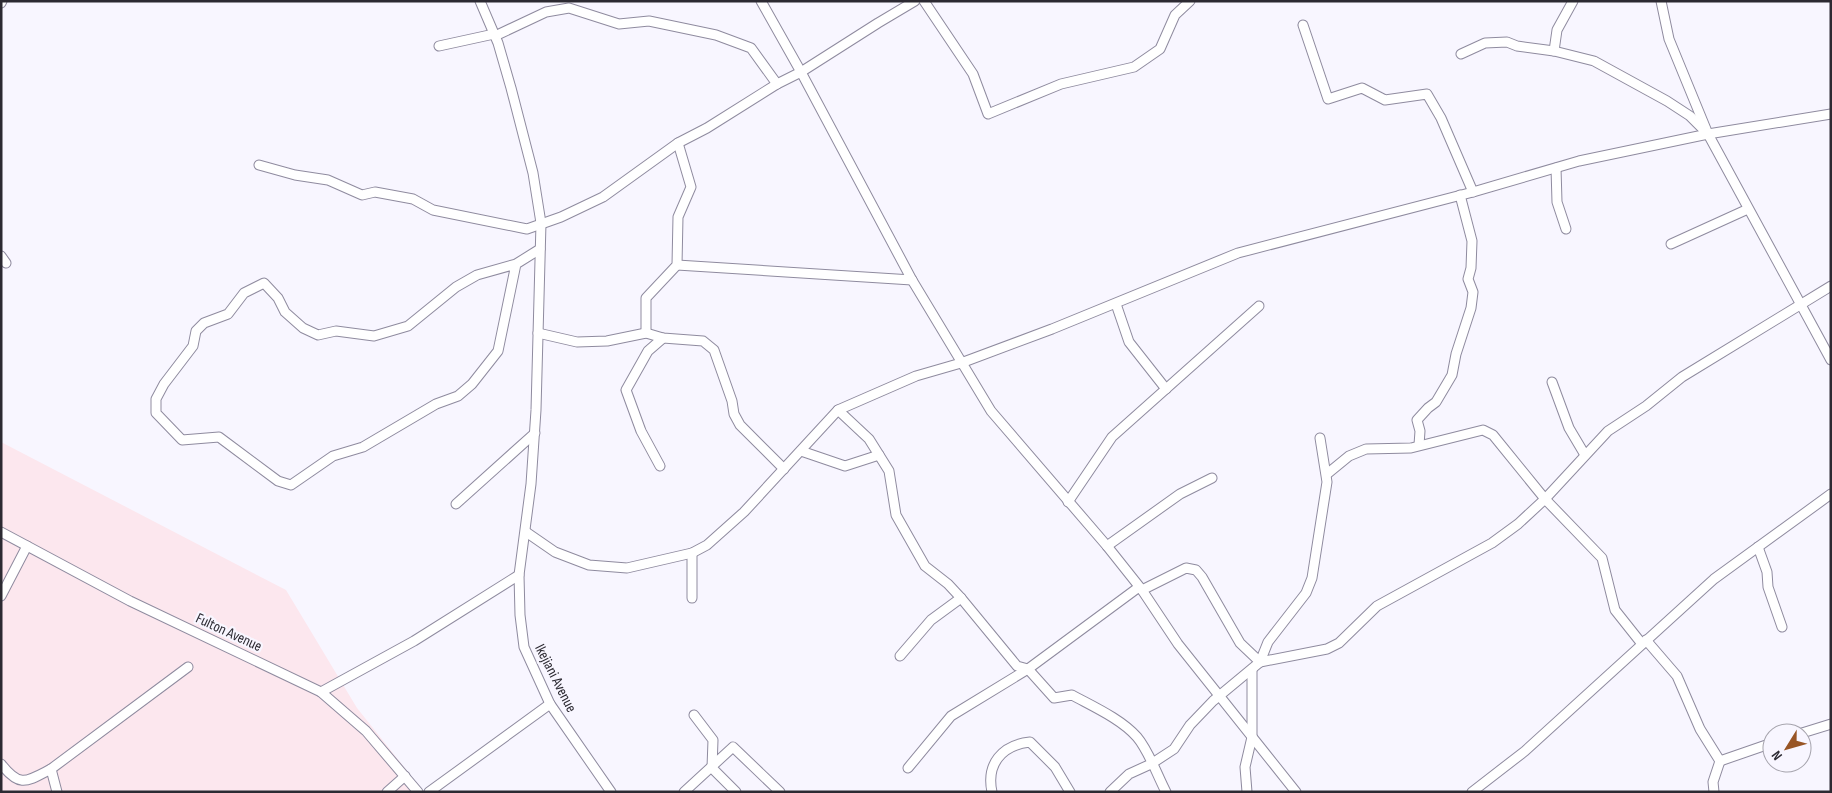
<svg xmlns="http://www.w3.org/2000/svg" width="1832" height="793" viewBox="0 0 1832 793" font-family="'Sofia Sans Condensed',sans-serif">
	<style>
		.education { fill: #fce7ee }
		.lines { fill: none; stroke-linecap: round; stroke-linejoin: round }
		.minor-casing { stroke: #8f8b9f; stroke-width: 11 }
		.minor { stroke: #fff; stroke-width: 9 }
		.labels { text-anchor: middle; stroke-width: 4.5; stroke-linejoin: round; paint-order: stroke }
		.street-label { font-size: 15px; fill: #2c2a32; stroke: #f8f6ff }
	</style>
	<rect width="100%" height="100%" fill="#f8f6ff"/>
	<path class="education" d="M1,442L286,590L357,708L424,792H1Z"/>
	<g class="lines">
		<defs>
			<g id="minor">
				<path d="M480,1L498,43L511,88L533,173L541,223L536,410L531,484L519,575L520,615L524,647L550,704L611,792"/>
				<path d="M761,1L801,72L912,280L991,411L1107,546L1142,590L1178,644L1296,792"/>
				<path d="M924,1L973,74L988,114L1061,84L1134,67L1160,49L1175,15L1190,1"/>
				<path d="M1661,1L1669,39L1708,134L1831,360"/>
				<path d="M1,3L2,1"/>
				<path d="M1303,25L1328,99L1362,88L1385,100L1427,94L1441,118L1473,192"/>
				<path d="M439,46L494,34L495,36L546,12L569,8L619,24L649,21L716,35L751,48L777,84"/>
				<path d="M1554,51L1557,30L1573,1"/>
				<path d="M1461,54L1485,43L1507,42L1517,46L1554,51L1594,61L1667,101L1690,116L1703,129"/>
				<path d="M259,165L295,175L328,180L362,195L375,192L413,199L433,210L527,229L561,217L603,197L678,143L707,128L777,84L801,72L878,23L915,1"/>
				<path d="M1556,168L1557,202L1566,229"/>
				<path d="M1671,244L1748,209"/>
				<path d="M1,256L6,263"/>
				<path d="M516,264L498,351L472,384L458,396L436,404L363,447L333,456L291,485L278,481L219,437L182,440L156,413V399L164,384L193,346L196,331L204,323L228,314L244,293L264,283L278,298L285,312L303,328L318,335L336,331L374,336L408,326L456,287L477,275L516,264L540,249"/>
				<path d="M677,265L912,280"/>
				<path d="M1116,304L1129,342L1166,389"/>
				<path d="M538,333L577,342L607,341L646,333L663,338L703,341L714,350L732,401L734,414L740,425L784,469"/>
				<path d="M646,333V298L677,265L678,217L691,187L678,143"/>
				<path d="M1552,382L1569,428L1585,455"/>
				<path d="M838,410L869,439L889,471L896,515L925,566L948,584L961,598L1017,666L1028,669L1054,698L1072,695C1094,707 1121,719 1137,737C1149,751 1157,775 1166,792"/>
				<path d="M1419,445L1420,431L1417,420L1428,408L1436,402L1452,375L1456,354L1471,308L1473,292L1468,279L1471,268L1472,241L1460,195"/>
				<path d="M801,451L845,466L879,455"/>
				<path d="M660,466L641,431L626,390L648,351L663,338"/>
				<path d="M1327,474L1349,456L1366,449L1411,448L1483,430L1493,435L1545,499L1602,558L1615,610L1642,644"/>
				<path d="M1068,502L1112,437L1259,306"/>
				<path d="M456,504L535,433"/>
				<path d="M1,532L130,601L321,692L366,731L418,792"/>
				<path d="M526,532L555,552L589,565L627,568L692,553L707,545L744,512L838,410L916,376L961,363L1052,329L1238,253L1473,192L1579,161L1708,134L1831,114"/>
				<path d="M1107,546L1180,494L1212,478"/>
				<path d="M1758,547L1767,572L1768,587L1782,627"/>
				<path d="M1142,590L1186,568L1196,570L1202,577L1240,643L1260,662"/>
				<path d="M1,596L27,546"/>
				<path d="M692,598V553"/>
				<path d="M1646,640L1677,676L1700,729L1720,761L1713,782L1714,792"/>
				<path d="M900,656L931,620L961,598"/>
				<path d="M1260,662L1327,649L1339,643L1377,606L1492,543L1518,524L1545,499L1608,431L1646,406L1682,377L1831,286"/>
				<path d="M321,692L414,641L519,575"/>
				<path d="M694,715L713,740L712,768L736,792"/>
				<path d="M1802,733L1831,724"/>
				<path d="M1720,761L1772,743"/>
				<path d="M1,764C20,788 26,782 51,769L188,667"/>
				<path d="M908,768L951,716L1028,669L1139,587"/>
				<path d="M51,769L57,792"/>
				<path d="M387,792L405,776"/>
				<path d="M429,792L550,704"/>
				<path d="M684,792L733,747L780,792"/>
				<path d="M992,792C986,764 1002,745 1030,742L1055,767L1070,792"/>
				<path d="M1110,792L1129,774L1151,764L1174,749L1190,725L1213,701L1260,662L1268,642L1306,593L1312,578L1327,482L1320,438"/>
				<path d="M1247,792L1245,767L1252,737V670"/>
				<path d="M1472,792L1525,751L1714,579L1831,494"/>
			</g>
		</defs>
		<use href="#minor" class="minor-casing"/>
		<use href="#minor" class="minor"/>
	</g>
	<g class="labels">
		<g class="street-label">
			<text transform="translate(229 632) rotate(25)" y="5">Fulton Avenue</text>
			<text transform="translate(556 678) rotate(63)" y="5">Ikejiani Avenue</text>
		</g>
	</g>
	<rect width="1832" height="793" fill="none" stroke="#2c2a32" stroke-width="5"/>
	<g transform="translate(1787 748) rotate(233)"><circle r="24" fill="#f8f6ff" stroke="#a6a4ad"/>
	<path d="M0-4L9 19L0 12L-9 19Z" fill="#985525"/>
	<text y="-8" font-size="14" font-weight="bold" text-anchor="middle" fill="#2c2a32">N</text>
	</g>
</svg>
